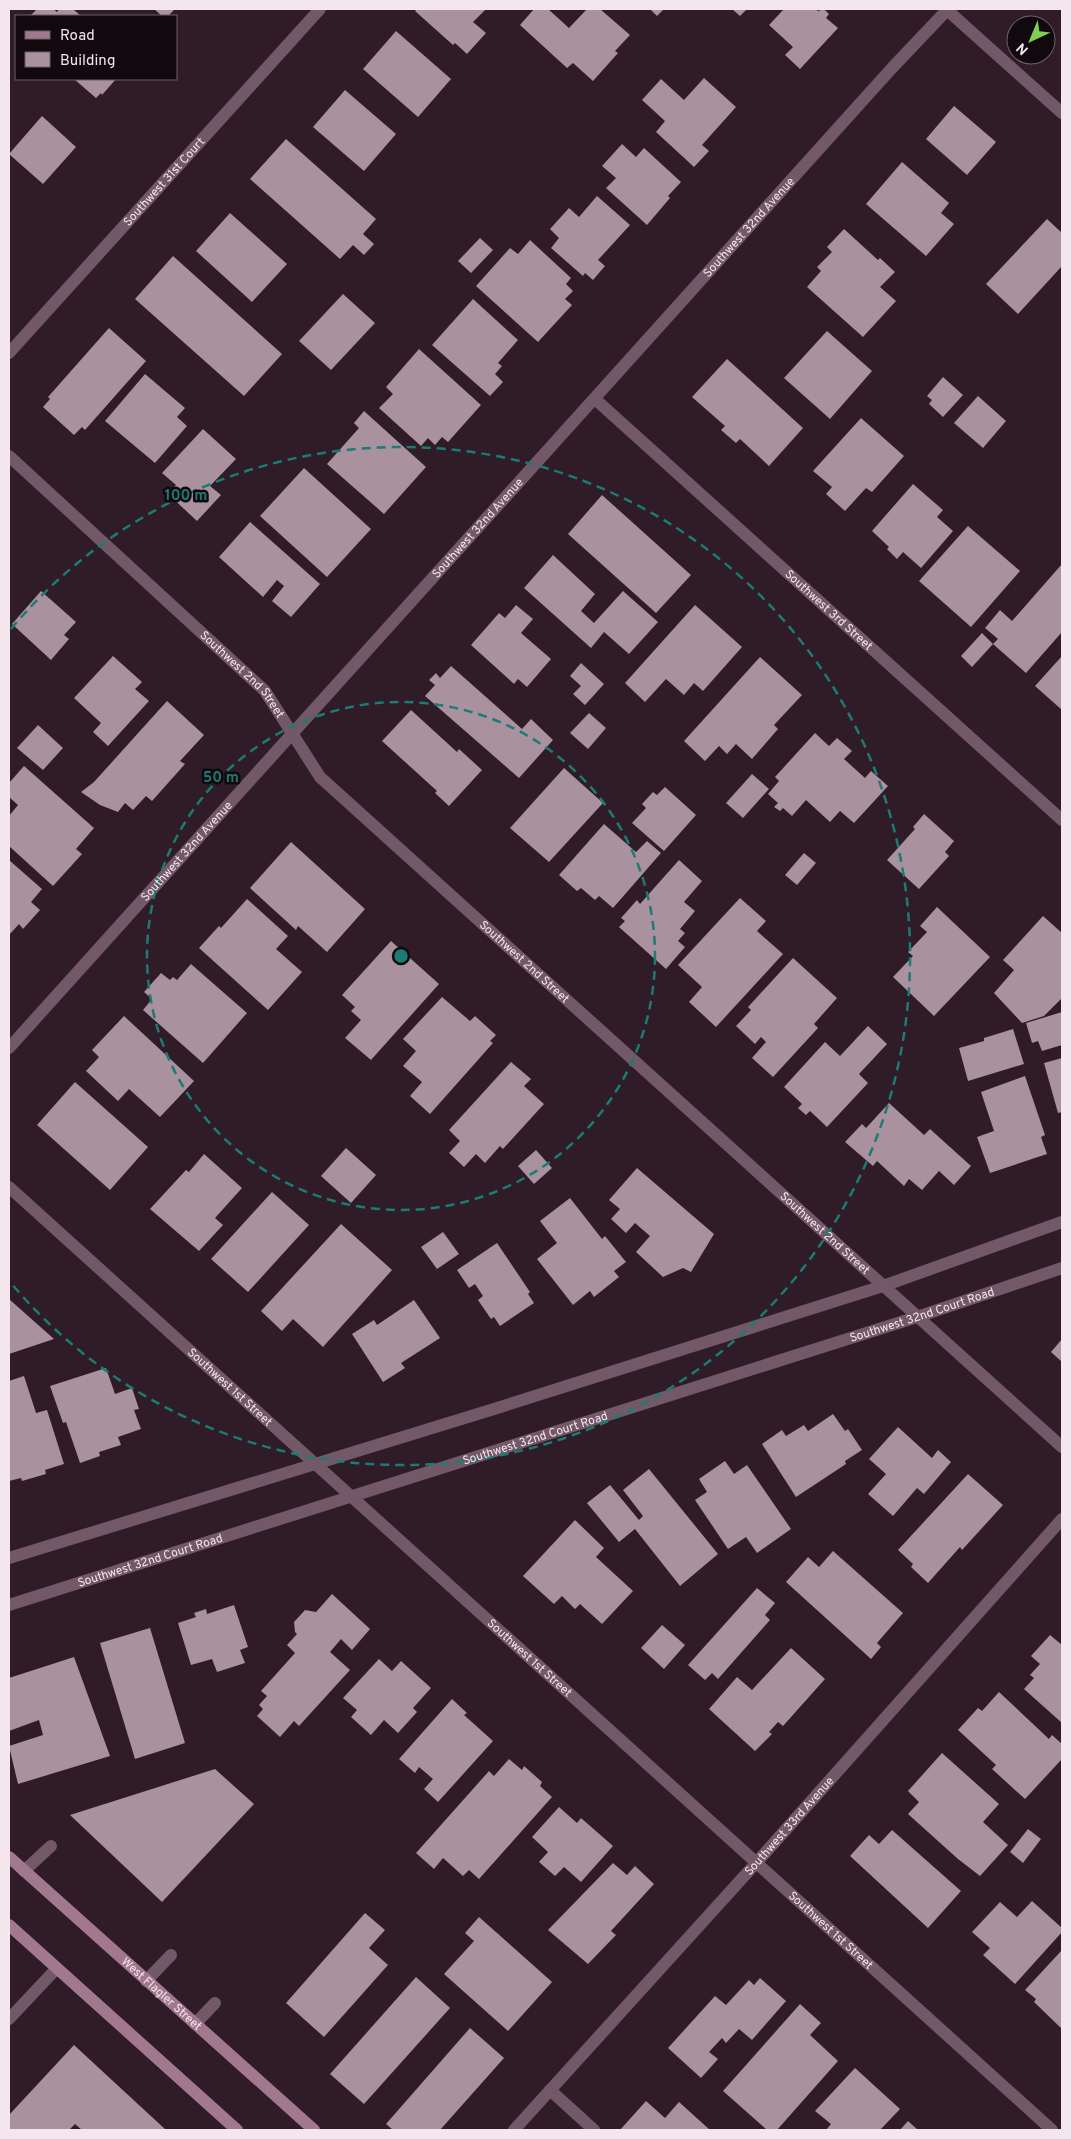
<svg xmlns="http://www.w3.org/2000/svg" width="1071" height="2139" viewBox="0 0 1071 2139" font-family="Overpass,sans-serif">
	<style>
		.building { fill: #a9919d }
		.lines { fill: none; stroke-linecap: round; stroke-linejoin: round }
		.service { stroke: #735967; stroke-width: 12 }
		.minor { stroke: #735967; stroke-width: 12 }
		.tertiary { stroke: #735967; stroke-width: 12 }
		.secondary { stroke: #a1788d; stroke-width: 12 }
		.ring { fill: none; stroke: #1a7c74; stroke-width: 2.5; stroke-dasharray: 9 6 }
		.labels { text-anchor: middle; stroke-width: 5; stroke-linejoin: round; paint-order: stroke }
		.street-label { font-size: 12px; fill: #f4e6ed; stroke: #11090e }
		.centre { fill: #1a7c74; stroke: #11090e; stroke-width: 2.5 }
		.ring-label { font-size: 15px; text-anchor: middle; font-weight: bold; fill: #1a7c74; stroke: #11090e; stroke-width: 5; stroke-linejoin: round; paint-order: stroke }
	</style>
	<rect width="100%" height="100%" fill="#2f1c26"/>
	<g class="building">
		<path d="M37,9H53L57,12L59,9H73L81,16H30Z"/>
		<path d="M154,9H175L168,16H162Z"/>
		<path d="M417,9H486L473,22L486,33L467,54L455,43L453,45L415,11Z"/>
		<path d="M534,9H548L569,28L587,9H600L630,35L615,51L618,53L593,81L573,63L567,68L520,25Z"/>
		<path d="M650,9H664L657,16Z"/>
		<path d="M732,9H747L740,16Z"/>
		<path d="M784,9H815L818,11L824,9L829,14L826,18L838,28L800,69L785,55L793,47L769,25Z"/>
		<path d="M396,31L451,79L418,117L363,69Z"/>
		<path d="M704,78L736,107L702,145L709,151L694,167L656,132L665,121L642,100L661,79L684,100Z"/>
		<path d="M74,79H116L102,95L101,93L96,98Z"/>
		<path d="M345,90L396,134L364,171L313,127Z"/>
		<path d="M954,106L996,142L967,175L926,139Z"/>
		<path d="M42,116L76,147L43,184L9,154Z"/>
		<path d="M286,139L376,219L363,234L374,244L364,255L353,245L340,259L250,179Z"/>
		<path d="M622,144L636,157L644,148L681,182L668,196L670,198L647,225L606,188L616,178L602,166Z"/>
		<path d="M902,162L949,203L941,213L954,224L926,256L866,204Z"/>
		<path d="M597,196L630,225L598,260L605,266L593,280L585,273L583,276L551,248L559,238L550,229L569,208L579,217Z"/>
		<path d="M230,213L287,264L252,302L196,251Z"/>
		<path d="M1047,219L1062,233V266L1018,314L986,284Z"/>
		<path d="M844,229L878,260L880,258L895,272L880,287L896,301L863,337L807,287L821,271L817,267L832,252L827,247Z"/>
		<path d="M480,238L493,250L471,273L458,261Z"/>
		<path d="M530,240L571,278L566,284L573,291L565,299L572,305L538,342L476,286L510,248L518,254Z"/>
		<path d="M173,256L282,354L244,396L135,299Z"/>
		<path d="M343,294L375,323L331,370L299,341Z"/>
		<path d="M473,299L518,340L498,363L502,366L495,374L503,382L490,396L432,345Z"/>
		<path d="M109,328L146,361L85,430L82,427L74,435L43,407L50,399L48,397Z"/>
		<path d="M827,331L872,371L830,419L784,378Z"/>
		<path d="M419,349L481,405L448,442L442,437L435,445L428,438L421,446L379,408L393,394L386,387Z"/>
		<path d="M727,359L803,428L769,466L740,439L736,443L721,430L725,426L692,397Z"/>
		<path d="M145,374L185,408L177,417L187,426L155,463L105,421Z"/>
		<path d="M943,377L963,395L943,417L929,404L932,400L927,396Z"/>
		<path d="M978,396L1006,421L983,448L954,423Z"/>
		<path d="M364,411L426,467L384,514L327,464L359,428L354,423Z"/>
		<path d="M861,418L904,456L872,492L866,488L845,511L826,494L832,487L813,471Z"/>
		<path d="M203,429L236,459L210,486L221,495L197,521L168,494L176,485L162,473Z"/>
		<path d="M304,468L371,529L327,577L260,516Z"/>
		<path d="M913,484L943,510L937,517L953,531L921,568L903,552L897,559L887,549L889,547L872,531Z"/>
		<path d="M602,495L691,575L656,613L568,534Z"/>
		<path d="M250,522L320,584L291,617L272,601L284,586L277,580L263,597L219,557Z"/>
		<path d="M968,526L1020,571L971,627L919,581Z"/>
		<path d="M553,555L595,594L581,611L594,623L623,591L658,622L629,654L604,632L591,648L524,588Z"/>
		<path d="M1062,564V632L1026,673L993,644L972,667L961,656L982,633L993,644L998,639L985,628L1000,610L1012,621Z"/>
		<path d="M41,591L76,622L64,635L69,639L51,660L12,624Z"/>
		<path d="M516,605L533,619L521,633L551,659L527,687L518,679L514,684L471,645L499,613L505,618Z"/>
		<path d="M695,605L742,647L703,691L694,683L684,695L666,679L645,702L625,683Z"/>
		<path d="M113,656L142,682L135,689L149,701L108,746L93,732L101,723L74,698Z"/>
		<path d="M1062,656V710L1035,686Z"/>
		<path d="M760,657L802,695L774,725L778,729L752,759L736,744L727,754L719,746L705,761L684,741Z"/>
		<path d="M581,663L604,684L585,705L573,694L581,686L570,676Z"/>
		<path d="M451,666L522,729L531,719L553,740L519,778L425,696L435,685L429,680L436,673L440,678Z"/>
		<path d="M167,701L204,735L180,761L185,764L152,801L146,796L133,810L125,803L118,812L100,805L81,792L94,782Z"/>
		<path d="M411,710L457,752L459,749L482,770L449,806L435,793L437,791L382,741Z"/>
		<path d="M589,713L606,728L588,749L570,733Z"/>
		<path d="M38,725L63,748L43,770L17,748Z"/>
		<path d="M815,733L829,746L837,738L852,751L844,759L865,778L871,771L888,786L854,823L840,811L830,822L806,800L792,816L783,808L780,811L774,807L778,803L768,794L779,781L775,777Z"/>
		<path d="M24,766L94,828L76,849L82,854L53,886L9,846V816L18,805L9,797V783Z"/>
		<path d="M564,768L603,803L549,862L510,828Z"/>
		<path d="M752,774L769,789L743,818L726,803Z"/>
		<path d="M665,787L696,815L664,851L632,823L646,808L642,804L653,792L657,795Z"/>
		<path d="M924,814L954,841L945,852L949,856L919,889L887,860L915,829L913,827Z"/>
		<path d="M604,824L636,852L647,841L661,853L613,908L599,896L595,900L581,888L577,891L559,875Z"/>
		<path d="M291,842L365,909L327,952L298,926L296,930L250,888Z"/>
		<path d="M804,853L816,863L797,885L785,875Z"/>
		<path d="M9,860L42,889L31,902L40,910L23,929L19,924L9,935Z"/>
		<path d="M679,860L702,881L684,902L695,911L680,929L685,933L678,941L685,947L666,969L619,927L625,921L621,918L637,900L640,904Z"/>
		<path d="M740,898L766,921L757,931L783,954L716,1027L689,1002L702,987L678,965Z"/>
		<path d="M247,899L288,936L276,949L302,972L268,1010L199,948L219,926L221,928Z"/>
		<path d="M937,907L990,957L934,1016L893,977L913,956L908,952L927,932L920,926Z"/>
		<path d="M1043,916L1062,933V998L1044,1016L1022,1023L994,993L1014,970L1003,960Z"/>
		<path d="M391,941L439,984L371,1060L345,1038L361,1020L351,1011L355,1007L342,995Z"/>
		<path d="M793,958L837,998L814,1024L818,1028L773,1077L752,1058L766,1042L761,1037L755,1044L736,1026L751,1010L748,1007Z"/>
		<path d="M191,964L247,1013L203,1063L143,1010L152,999L144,992L161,973L170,980L173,977L177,980Z"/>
		<path d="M442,997L470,1021L475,1016L496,1035L490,1041L493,1043L430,1114L410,1096L422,1082L403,1066L416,1051L403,1039Z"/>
		<path d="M1062,1012V1045L1042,1051L1038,1041L1032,1043L1026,1023Z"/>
		<path d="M124,1016L194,1081L160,1117L129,1089L118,1101L86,1071L99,1057L92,1050Z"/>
		<path d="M868,1026L887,1044L859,1074L868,1083L827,1127L810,1111L806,1115L798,1108L802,1104L784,1087L825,1042L840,1056Z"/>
		<path d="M1013,1029L1024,1064L968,1081L959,1048L984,1041V1038Z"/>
		<path d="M1062,1058V1112L1058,1113L1044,1063Z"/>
		<path d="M511,1062L531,1079L524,1086L544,1104L503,1149L500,1146L485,1163L476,1154L464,1167L449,1153L460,1141L449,1130Z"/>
		<path d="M1025,1076L1045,1135L1041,1137L1047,1154L990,1173L977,1137L994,1131L981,1092Z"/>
		<path d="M75,1082L148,1147L110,1190L37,1125Z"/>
		<path d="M889,1103L924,1135L930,1129L971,1166L954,1185L939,1171L922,1190L909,1179L904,1186L877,1161L873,1166L845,1142L862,1124L866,1128Z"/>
		<path d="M346,1148L376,1175L351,1203L321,1176Z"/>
		<path d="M536,1150L552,1168L534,1184L518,1166Z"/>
		<path d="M204,1154L242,1188L215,1218L223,1225L199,1251L150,1209L186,1170L189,1172Z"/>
		<path d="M637,1168L714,1234L691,1272L683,1268L663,1277L636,1252L650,1236L635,1223L626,1233L611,1219L620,1209L609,1200Z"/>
		<path d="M272,1192L309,1225L248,1292L211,1259Z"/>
		<path d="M570,1198L602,1239L605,1236L626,1262L614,1271L619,1277L594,1297L590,1291L573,1305L537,1259L557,1243L540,1221Z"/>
		<path d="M341,1224L392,1270L323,1347L293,1319L282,1331L261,1311Z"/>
		<path d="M443,1232L459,1254L437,1269L421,1247Z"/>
		<path d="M497,1243L530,1292L528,1294L534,1303L500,1326L494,1317L491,1319L478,1300L483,1296L475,1284L469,1288L457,1270Z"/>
		<path d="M9,1299L54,1339L9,1354Z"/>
		<path d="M414,1300L440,1338L401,1363L405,1368L383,1382L352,1334L374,1320L377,1325Z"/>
		<path d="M1062,1339V1362L1051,1352Z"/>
		<path d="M106,1368L115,1394L132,1388L139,1409L134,1410L141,1429L118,1437L121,1445L99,1452L100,1456L80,1463L66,1422L63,1423L50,1386Z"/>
		<path d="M24,1376L36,1413L47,1410L64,1464L45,1470L46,1474L22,1481L21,1478L9,1481V1381Z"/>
		<path d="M833,1414L845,1431L848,1429L862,1450L845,1461L846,1464L796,1497L762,1444L782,1430L786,1436L804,1425L808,1431Z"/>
		<path d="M898,1427L932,1458L938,1450L951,1462L924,1494L917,1488L893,1516L868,1494L886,1474L869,1459Z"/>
		<path d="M725,1461L734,1474L747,1465L791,1529L757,1553L746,1537L728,1549L695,1500L707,1492L699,1479Z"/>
		<path d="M649,1469L718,1554L680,1586L635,1529L619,1542L587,1503L610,1485L639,1520L643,1516L623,1490Z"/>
		<path d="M968,1474L1003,1505L962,1550L960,1547L928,1583L911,1567L913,1564L898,1550Z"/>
		<path d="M575,1520L604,1548L596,1557L633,1591L602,1624L580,1604L575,1609L562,1596L554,1604L523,1576Z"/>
		<path d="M833,1551L903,1613L877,1643L881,1647L871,1659L786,1582L808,1557L819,1567Z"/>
		<path d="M757,1588L775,1603L765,1615L770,1620L718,1679L712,1673L705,1680L688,1665Z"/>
		<path d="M332,1594L370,1629L352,1650L341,1639L330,1652L350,1670L299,1726L294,1721L280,1737L257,1716L263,1709L259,1705L267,1696L261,1691L295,1653L287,1645L297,1634L295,1632L294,1622L305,1610L316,1612Z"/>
		<path d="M234,1605L248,1647L240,1650L245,1663L217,1672L212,1659L191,1665L178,1623L196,1617L194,1613L206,1609L207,1614Z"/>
		<path d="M662,1625L685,1645L664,1669L641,1648Z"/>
		<path d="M150,1628L185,1743L135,1759L100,1643Z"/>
		<path d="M1050,1635L1062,1645V1723L1024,1689L1034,1678L1030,1675L1040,1664L1031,1656Z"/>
		<path d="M791,1648L825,1679L783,1726L778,1722L769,1732L772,1734L755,1751L709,1709L737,1677L752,1690Z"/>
		<path d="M74,1657L110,1756L18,1784L9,1746L43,1735L39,1720L9,1731V1678Z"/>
		<path d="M379,1659L392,1671L401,1661L431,1688L413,1708L417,1712L398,1733L384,1720L371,1735L351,1717L357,1710L343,1698Z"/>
		<path d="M999,1692L1049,1739L1052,1735L1062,1744V1759L1025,1799L992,1769L996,1765L958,1730L978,1708L982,1711Z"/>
		<path d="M452,1699L467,1713L464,1715L493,1741L438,1802L424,1789L433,1779L419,1767L415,1773L399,1759Z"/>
		<path d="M942,1753L999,1804L983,1822L1008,1845L980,1876L958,1859L908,1814L919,1802L908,1791Z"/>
		<path d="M509,1759L522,1770L524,1766L542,1782L540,1786L552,1797L479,1879L469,1870L463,1876L443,1858L434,1869L416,1853L489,1771L494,1776Z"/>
		<path d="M215,1769L254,1804L162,1902L70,1815Z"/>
		<path d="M559,1807L577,1823L581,1818L613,1846L581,1882L564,1867L555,1876L539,1862L548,1852L532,1837Z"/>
		<path d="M1028,1829L1041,1839L1023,1863L1010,1852Z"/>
		<path d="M892,1830L961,1891L928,1928L850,1856L869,1835L879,1844Z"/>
		<path d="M613,1863L627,1875L635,1866L654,1884L611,1931L616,1935L588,1964L548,1930Z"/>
		<path d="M1032,1901L1062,1928V1932L1015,1984L983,1955L990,1948L972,1932L1000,1902L1017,1917Z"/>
		<path d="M365,1913L385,1930L369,1948L388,1965L324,2037L286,2003Z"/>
		<path d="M479,1917L552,1982L508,2031L444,1974L474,1941L465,1933Z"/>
		<path d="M1062,1950V2029L1034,2002L1036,1999L1025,1990Z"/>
		<path d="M416,1977L450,2008L364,2104L330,2074Z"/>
		<path d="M760,1978L786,2001L752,2040L739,2029L726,2043L722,2038L709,2052L718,2059L701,2078L668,2048L715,1996L726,2005L749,1980L754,1985Z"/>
		<path d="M800,2004L821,2023L810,2035L838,2061L777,2130H767L723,2091Z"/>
		<path d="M470,2028L504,2058L440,2130H393L386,2124Z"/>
		<path d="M74,2045L166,2130H82L75,2124L69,2130H9V2115Z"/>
		<path d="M855,2068L900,2109L880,2130H826L831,2124L815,2111Z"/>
		<path d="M646,2101L665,2118L679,2102L710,2130H620Z"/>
		<path d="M908,2121L918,2130H900Z"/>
	</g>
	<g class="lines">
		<g class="service">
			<path d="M24,1871L51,1846"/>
			<path d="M146,1981L171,1955"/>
			<path d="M195,2024L215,2003"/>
			<path d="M550,2090L594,2130"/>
		</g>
		<g class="minor">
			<path d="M946,9L1062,113"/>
			<path id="s1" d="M9,353L320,9"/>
			<path id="s2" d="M595,399L1062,820"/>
			<path id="s3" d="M9,456L265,691L320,777L1062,1447"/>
			<path id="s4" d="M9,1187L1052,2130"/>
			<path d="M9,1558L494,1409L883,1286L1062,1222"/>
			<path id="s5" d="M9,1605L917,1317L1062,1268"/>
			<path d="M9,2019L57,1968"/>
			<path id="s6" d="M514,2130L757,1862L1062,1519"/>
		</g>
		<path class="tertiary" id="s7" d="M9,1048L892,68L948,9"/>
		<g class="secondary">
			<path id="s8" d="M9,1857L314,2130"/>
			<path d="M9,1925L237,2130"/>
		</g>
	</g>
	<g class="ring">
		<circle cx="401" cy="956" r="254"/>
		<path d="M11 629A509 509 0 1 1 11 1283"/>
	</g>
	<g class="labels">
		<g class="street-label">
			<text dy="4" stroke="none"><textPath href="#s1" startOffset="231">Southwest 31st Court</textPath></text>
			<text dy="4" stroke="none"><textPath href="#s7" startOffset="1105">Southwest 32nd Avenue</textPath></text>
			<text dy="4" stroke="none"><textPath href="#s7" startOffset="700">Southwest 32nd Avenue</textPath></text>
			<text dy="4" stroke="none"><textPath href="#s2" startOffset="315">Southwest 3rd Street</textPath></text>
			<text dy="4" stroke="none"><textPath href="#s3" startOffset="320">Southwest 2nd Street</textPath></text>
			<text dy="4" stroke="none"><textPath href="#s7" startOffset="265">Southwest 32nd Avenue</textPath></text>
			<text dy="4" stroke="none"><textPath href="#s3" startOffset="725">Southwest 2nd Street</textPath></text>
			<text dy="4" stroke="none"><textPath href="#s3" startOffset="1130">Southwest 2nd Street</textPath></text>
			<text dy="4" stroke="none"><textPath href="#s5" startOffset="958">Southwest 32nd Court Road</textPath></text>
			<text dy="4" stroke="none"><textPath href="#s4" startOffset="298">Southwest 1st Street</textPath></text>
			<text dy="4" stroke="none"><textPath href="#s5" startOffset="552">Southwest 32nd Court Road</textPath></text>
			<text dy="4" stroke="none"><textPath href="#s5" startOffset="148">Southwest 32nd Court Road</textPath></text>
			<text dy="4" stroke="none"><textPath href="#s4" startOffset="702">Southwest 1st Street</textPath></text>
			<text dy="4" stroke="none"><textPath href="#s6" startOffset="410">Southwest 33rd Avenue</textPath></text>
			<text dy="4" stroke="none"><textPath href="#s4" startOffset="1108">Southwest 1st Street</textPath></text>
			<text dy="4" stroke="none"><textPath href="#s8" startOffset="205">West Flagler Street</textPath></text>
		</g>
	</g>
	<circle cx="401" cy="956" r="8" class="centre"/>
	<g class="ring-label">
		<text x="186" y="500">100 m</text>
		<text x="221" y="782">50 m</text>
	</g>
	<rect width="1071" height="2139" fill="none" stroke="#f4e6ed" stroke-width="20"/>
	<rect x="15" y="15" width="162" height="65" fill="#11090e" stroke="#6c6167"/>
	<rect x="25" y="31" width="25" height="8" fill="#a1788d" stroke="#6c6167"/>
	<text x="60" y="40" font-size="15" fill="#f4e6ed">Road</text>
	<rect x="25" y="52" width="25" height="15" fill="#a9919d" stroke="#6c6167"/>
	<text x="60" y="65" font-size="15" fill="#f4e6ed">Building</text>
	<g transform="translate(1031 40) rotate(224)"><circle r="24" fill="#11090e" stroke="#6c6167"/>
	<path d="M0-4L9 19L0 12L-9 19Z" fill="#80d051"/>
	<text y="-8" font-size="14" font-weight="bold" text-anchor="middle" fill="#f4e6ed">N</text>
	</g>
</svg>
